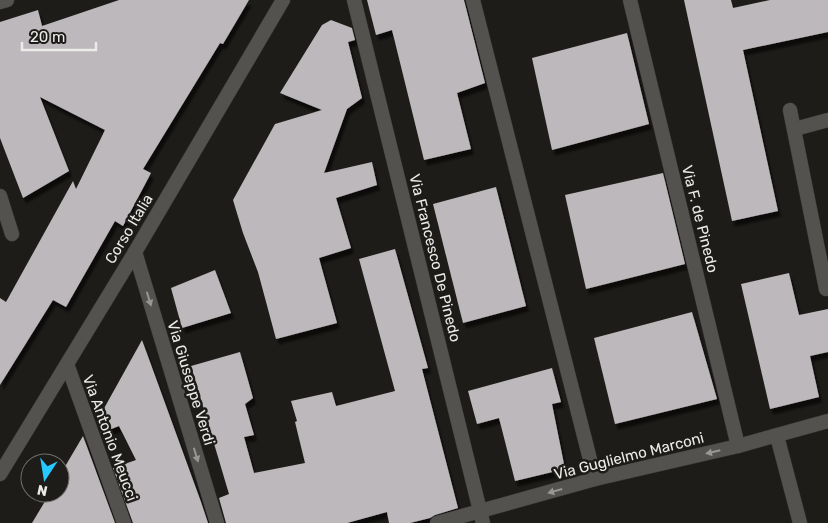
<svg xmlns="http://www.w3.org/2000/svg" width="828" height="523" viewBox="0 0 828 523" font-family="Rubik,sans-serif">
	<style>
		.building { fill: #bcb8bb; filter: url(#shadow) }
		.lines { fill: none; stroke-linecap: round; stroke-linejoin: round }
		.minor-casing { stroke: #3a3937; stroke-width: 15 }
		.secondary-casing { stroke: #3a3937; stroke-width: 15 }
		.minor { stroke: #54524f; stroke-width: 14 }
		.secondary { stroke: #54524f; stroke-width: 14 }
		.oneway { fill: #989794 }
		.labels { text-anchor: middle; stroke-width: 5; stroke-linejoin: round; paint-order: stroke }
		.street-label { font-size: 15px; fill: #ecebe9; stroke: #1d1c19 }
	</style>
	<defs>
		<filter id="shadow"><feDropShadow dx="3" dy="5.5" stdDeviation="1" flood-color="#0009"/></filter>
	</defs>
	<rect width="100%" height="100%" fill="#1d1c19"/>
	<g class="building">
		<path d="M119,0H249L223,44L220,43L143,169L151,173L123,226L115,221L66,307L53,300L0,385V298L6,302L73,181L76,189L105,130L40,97L69,171L23,198L0,138V22L38,10L42,26Z"/>
		<path d="M367,0H464L485,83L457,93L471,149L424,160L392,30L376,35Z"/>
		<path d="M684,0H731L733,8L770,0H828V32L743,50L778,211L732,221Z"/>
		<path d="M331,20L352,28L355,40L348,42L362,98L347,109L324,173L372,162L377,185L336,198L351,248L319,258L337,323L276,339L258,272L243,233L233,200L275,124L322,110L280,93L322,25Z"/>
		<path d="M627,33L649,124L552,150L532,58Z"/>
		<path d="M663,173L685,264L586,289L565,195Z"/>
		<path d="M496,187L526,306L463,323L433,204Z"/>
		<path d="M395,249L428,368L422,369L458,508L435,515L430,518L410,523H389L387,512L347,523H226L219,498L229,494L191,366L240,352L253,398L245,404L254,435L244,437L254,473L305,463L295,422L297,421L291,401L332,392L336,406L395,391L359,259Z"/>
		<path d="M215,270L231,313L182,328L171,288Z"/>
		<path d="M789,273L799,315L828,309V352L810,356L819,397L770,409L741,284Z"/>
		<path d="M692,312L717,399L615,424L594,338Z"/>
		<path d="M142,340L201,502L208,523H133L113,468L136,460L119,426L101,433L97,421Z"/>
		<path d="M552,368L561,402L552,404L565,469L515,481L499,418L477,424L468,391Z"/>
		<path d="M83,436L115,523H32L50,493H60V475Z"/>
	</g>
	<g class="lines">
		<defs>
			<g id="minor">
				<path d="M354,0L483,523"/>
				<path d="M473,0L595,479"/>
				<path d="M630,0L738,446"/>
				<path d="M0,2L7,0"/>
				<path d="M790,110L826,289"/>
				<path d="M795,129L828,120"/>
				<path d="M0,196L12,234"/>
				<path d="M135,252L217,523"/>
				<path d="M67,364L124,523"/>
				<path d="M777,436L800,523"/>
				<path d="M437,523L595,479L738,446L828,421"/>
			</g>
			<path id="secondary" d="M0,474L135,252L283,0"/>
		</defs>
		<use href="#minor" class="minor-casing"/>
		<use href="#secondary" class="secondary-casing"/>
		<use href="#minor" class="minor"/>
		<use href="#secondary" class="secondary"/>
	</g>
	<defs><path id="oneway-solid" d="M-6-.8H1V-3.2L6.5 0L1 3.2V.8H-6Z" transform="scale(1.25)"/></defs>
	<g class="oneway">
		<use href="#oneway-solid" transform="translate(149 299) rotate(73)"/>
		<use href="#oneway-solid" transform="translate(713 452) rotate(167)"/>
		<use href="#oneway-solid" transform="translate(196 455) rotate(73)"/>
		<use href="#oneway-solid" transform="translate(555 491) rotate(164)"/>
	</g>
	<g class="labels">
		<g class="street-label">
			<text transform="translate(700 219) rotate(76)" y="5">Via F. de Pinedo</text>
			<text transform="translate(129 229) rotate(-59)" y="5">Corso Italia</text>
			<text transform="translate(435 258) rotate(76)" y="5">Via Francesco De Pinedo</text>
			<text transform="translate(191 383) rotate(73)" y="5">Via Giuseppe Verdi</text>
			<text transform="translate(110 438) rotate(70)" y="5">Via Antonio Meucci</text>
			<text transform="translate(629 456) rotate(-14)" y="5">Via Guglielmo Marconi</text>
		</g>
	</g>
	<g transform="translate(45 478) rotate(192)"><circle r="24" fill="#1d1c19" stroke="#706f6c"/>
	<path d="M0-4L9 19L0 12L-9 19Z" fill="#25c9fe"/>
	<text y="-8" font-size="14" font-weight="bold" text-anchor="middle" fill="#ecebe9">N</text>
	</g>
	<path d="M22 42v8h74v-8" fill="none" stroke="#ecebe9" stroke-width="2.5"/>
	<text x="30" y="42" font-size="15" fill="#ecebe9" stroke="#1d1c19" stroke-width="4" paint-order="stroke">20 m</text>
</svg>
